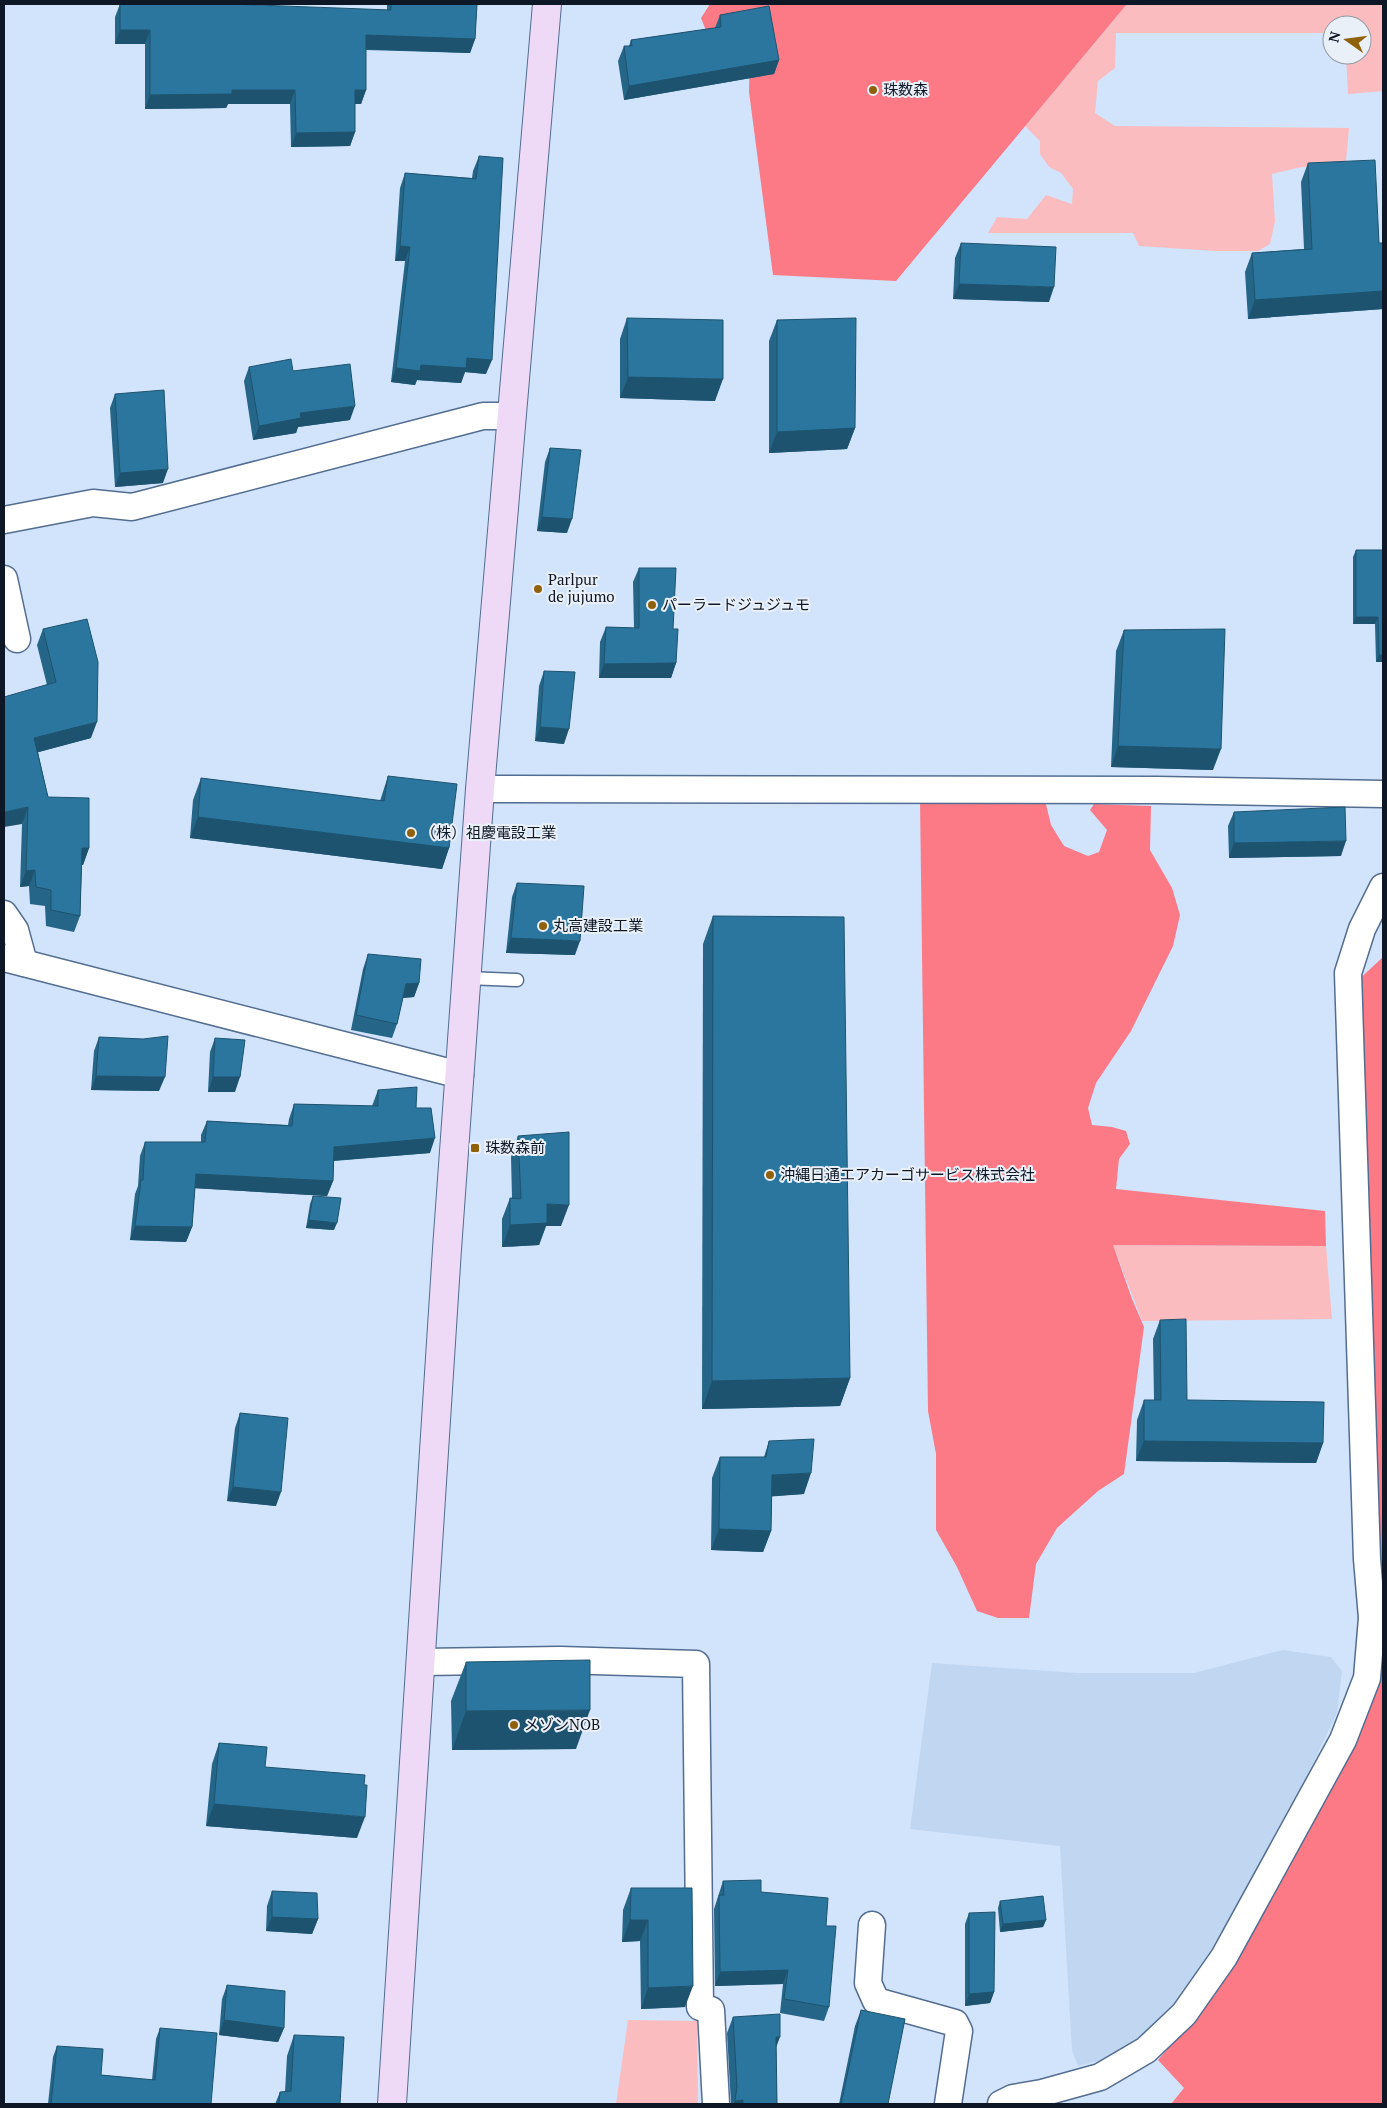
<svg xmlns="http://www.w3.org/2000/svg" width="1387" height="2108" viewBox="0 0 1387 2108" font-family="'PT Serif','Noto Sans JP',serif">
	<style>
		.built { fill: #c1d6f1 }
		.green { fill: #fbbcbf }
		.forest { fill: #fc7986 }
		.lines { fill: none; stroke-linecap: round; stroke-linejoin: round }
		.lane-casing { stroke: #536d90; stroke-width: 15 }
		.street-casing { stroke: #536d90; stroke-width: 29 }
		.secondary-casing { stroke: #536d90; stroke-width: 30 }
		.lane { stroke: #fff; stroke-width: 12 }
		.street { stroke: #fff; stroke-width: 26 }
		.secondary { stroke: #eedaf6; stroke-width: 28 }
		.wall { fill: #256588 }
		.shaded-wall { fill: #1e536f }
		.building { fill: #2b769e; stroke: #1e536f }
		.poi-dot { fill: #8f610a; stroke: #eaf0f8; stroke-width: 2 }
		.labels { text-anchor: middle; stroke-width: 4; stroke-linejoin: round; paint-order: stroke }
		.poi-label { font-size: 15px; fill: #0d1725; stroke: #eaf0f8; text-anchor: start }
	</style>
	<rect width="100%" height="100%" fill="#d2e4fc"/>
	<path class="built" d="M1283,1650L1331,1657L1342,1671L1337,1713L1303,1784L1233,1914L1190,1984L1155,2027L1110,2058L1078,2066L1072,2050L1060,1846L910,1829L932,1663L1077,1673H1194Z"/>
	<g class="green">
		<path d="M1127,4H1383V91L1348,94L1346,55H1362V25H1332V33H1116L1115,68L1098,81L1095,113L1115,126L1349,128L1346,161L1297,168L1272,174L1275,221L1270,244L1258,251H1215L1139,246L1133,233H988L997,217L1027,219L1046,195L1072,204L1073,189L1061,173L1049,167L1040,154V141L1025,126Z"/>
		<path d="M1113,1245L1326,1246L1332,1319L1142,1321Z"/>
		<path d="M628,2020L697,2021L698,2104H616Z"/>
	</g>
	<g class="forest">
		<path d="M710,4H1127L896,281L773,275L749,92L750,44L707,33L701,18Z"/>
		<path d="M920,800H1045L1051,825L1064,846L1088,856L1099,852L1107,830L1090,810L1094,804L1151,806L1150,850L1172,888L1180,915L1173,946L1131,1031L1096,1083L1088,1108L1092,1125L1112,1127L1126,1131L1130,1144L1119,1159L1116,1189L1325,1211L1326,1246L1113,1245L1132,1299L1144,1327L1124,1474L1098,1491L1057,1528L1036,1564L1029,1618H998L977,1611L957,1567L936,1530V1454L928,1411Z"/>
		<path d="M1383,957V2104H1171L1184,2088L1158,2060L1215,1995L1269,1897L1371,1685L1354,984Z"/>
	</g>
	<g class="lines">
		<defs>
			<path id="lane" d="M467,978L517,980"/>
			<g id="street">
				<path d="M4,520L93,503L132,507L483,416H511"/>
				<path d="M4,579L17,639"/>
				<path d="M480,789L1157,790L1383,794"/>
				<path d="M4,914L15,930L24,963"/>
				<path d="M4,958L460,1075"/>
				<path d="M421,1662L560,1660L696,1664L700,2007L711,2010L716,2104"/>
				<path d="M872,1925L868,1983L876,2001L955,2023L959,2031L948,2104"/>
				<path d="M1001,2104L1013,2098L1042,2093L1100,2077L1146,2050L1184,2014L1224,1957L1343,1740L1367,1678L1372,1618L1367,1559L1348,973L1362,929L1383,887"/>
			</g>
			<path id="secondary" d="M392,2104L447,1249L480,789L547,4"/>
		</defs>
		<use href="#lane" class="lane-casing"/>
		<use href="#street" class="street-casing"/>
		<use href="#secondary" class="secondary-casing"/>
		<use href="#lane" class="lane"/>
		<use href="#street" class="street"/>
		<use href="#secondary" class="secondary"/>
	</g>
	<g class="wall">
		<path d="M120,4L387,10V4H478L477,5L475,39L470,53L366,50V90L361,104H355V132L350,146L291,147L290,104H228L226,108L145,109V44H115V17Z"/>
		<path d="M720,15L779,60L774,74L624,100L618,61L624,46H629L631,40L715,28Z"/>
		<path d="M479,156L486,374L465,372L461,383L417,380L415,385L391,382L405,261H395L400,188L405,173L472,178L473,171Z"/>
		<path d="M1308,163L1379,243H1383V309L1248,319L1245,272L1252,253L1304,249L1301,182Z"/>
		<path d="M961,243L1049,302L953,299L955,258Z"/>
		<path d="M627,318L715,401L620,398V339Z"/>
		<path d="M777,320L855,428L847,449L769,453V341Z"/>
		<path d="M249,367L293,371L350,420L298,427L296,433L253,440L244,381Z"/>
		<path d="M115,394L163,483L115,487L110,408Z"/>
		<path d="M550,448L567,533L537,531L545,462Z"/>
		<path d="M1356,550H1383V662H1376L1375,624H1353V557Z"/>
		<path d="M639,568L673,629L676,663L671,678H599L600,642L606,627L634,628L633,582Z"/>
		<path d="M43,629L91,738L38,752L48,797L89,848L83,865H82L80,916L74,932L46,926L45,906L30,904L29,886L20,887L22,824L47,685L37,645Z"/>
		<path d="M1124,630L1213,770L1111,767L1116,651Z"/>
		<path d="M544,671L564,744L535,741L539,686Z"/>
		<path d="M388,776L449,848L442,869L190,838L193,800L201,778L380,801Z"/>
		<path d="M1234,812L1341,856L1229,858L1228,826Z"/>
		<path d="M517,883L575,955L506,953L512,897Z"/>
		<path d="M713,916L850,1378L840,1406L702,1409L703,944Z"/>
		<path d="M368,954L419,983L414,997L403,998L397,1024L392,1038L351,1030L363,969Z"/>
		<path d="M99,1037L159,1091L91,1090L94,1051Z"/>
		<path d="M215,1038L235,1092H208L210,1052Z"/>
		<path d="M378,1090L416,1108L430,1153L334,1161L333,1181L327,1196L195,1188L192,1227L186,1242L130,1240L135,1194L138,1186L140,1156L145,1142H201V1135L207,1121L288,1125L289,1119L294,1104L372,1106Z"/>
		<path d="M518,1136L561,1226H546L539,1245L502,1247V1219L510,1198H512L511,1157Z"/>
		<path d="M313,1196L334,1230L306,1228L310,1204Z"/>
		<path d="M1160,1320L1187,1400L1323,1443L1316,1463L1136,1461L1137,1420L1144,1400H1154L1153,1339Z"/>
		<path d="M240,1413L276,1506L227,1501L235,1428Z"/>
		<path d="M769,1441L804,1494L772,1496L771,1531L763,1552L711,1550L712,1478L720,1457H764Z"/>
		<path d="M466,1662L576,1749L452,1750L451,1701Z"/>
		<path d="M219,1743L265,1767L357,1838L206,1826L212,1764Z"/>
		<path d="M723,1881L761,1892L826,1926L829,2007L824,2021L780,2013L783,1984L715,1986L714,1909Z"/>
		<path d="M631,1888H692L685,2007L641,2009L640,1941L622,1942L623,1910Z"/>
		<path d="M272,1891L318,1919L312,1934L266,1931L267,1906Z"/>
		<path d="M1000,1901L1046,1920L1043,1927L1000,1932L998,1908Z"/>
		<path d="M969,1913L994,1992L990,2003L965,2006V1924Z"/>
		<path d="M227,1985L284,2028L278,2042L219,2035L222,1999Z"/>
		<path d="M861,2010L888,2104H839L855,2026Z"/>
		<path d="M733,2017L776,2045L777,2104H731L727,2033Z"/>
		<path d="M160,2028L211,2104H48L53,2057L57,2046L101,2075L152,2080L156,2039Z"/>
		<path d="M294,2035L340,2104H275L280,2092H285L287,2056Z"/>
	</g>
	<g class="shaded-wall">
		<path d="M120,30H150L145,44H115Z"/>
		<path d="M366,35L475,39L470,53L361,49Z"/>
		<path d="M779,60L774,74L624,100L629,86Z"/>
		<path d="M232,90H295L290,104H228L226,108L145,109L150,95Z"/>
		<path d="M355,90H366L361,104H350Z"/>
		<path d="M355,132L350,146L291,147L296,133Z"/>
		<path d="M400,246L410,247L405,261H395Z"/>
		<path d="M959,284L1054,287L1049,302L953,299Z"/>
		<path d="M1383,291V309L1248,319L1255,300Z"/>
		<path d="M467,358L492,360L486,374L465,372L461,383L417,380L415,385L391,382L396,368L421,365Z"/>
		<path d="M628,377L723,379L715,401L620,398Z"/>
		<path d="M355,406L350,420L298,427L296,433L253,440L259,426L300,413Z"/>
		<path d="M855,428L847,449L769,453L777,432Z"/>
		<path d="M168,469L163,483L115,487L120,473Z"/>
		<path d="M542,517L572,519L567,533L537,531Z"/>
		<path d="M1356,617H1378L1375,624H1353Z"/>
		<path d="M1379,655H1383V662H1376Z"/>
		<path d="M676,663L671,678H599L604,664Z"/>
		<path d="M97,722L91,738L28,755L34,738Z"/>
		<path d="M540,727L569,729L564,744L535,741Z"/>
		<path d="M1118,746L1221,749L1213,770L1111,767Z"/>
		<path d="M28,807L22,824L4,827V812Z"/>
		<path d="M198,817L449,848L442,869L190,838Z"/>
		<path d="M1346,841L1341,856L1229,858L1234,843Z"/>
		<path d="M82,848H89L83,865H76Z"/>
		<path d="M35,870L29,886L20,887L26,871Z"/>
		<path d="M511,938L580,941L575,955L506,953Z"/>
		<path d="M419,983L414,997L401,998L406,984Z"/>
		<path d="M96,1076L165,1077L159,1091L91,1090Z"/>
		<path d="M213,1077H240L235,1092H208Z"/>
		<path d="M435,1138L430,1153L329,1161L334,1147Z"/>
		<path d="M196,1174L333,1181L327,1196L191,1188Z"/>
		<path d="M547,1204L569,1205L561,1226H546L539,1245L502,1247L510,1225Z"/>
		<path d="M309,1220L337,1223L334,1230L306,1228Z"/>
		<path d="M135,1226L192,1227L186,1242L130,1240Z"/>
		<path d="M850,1378L840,1406L702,1409L712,1381Z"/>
		<path d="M1144,1441L1323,1443L1316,1463L1136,1461Z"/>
		<path d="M811,1473L804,1494L765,1497L772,1475Z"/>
		<path d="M233,1487L281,1492L276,1506L227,1501Z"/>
		<path d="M719,1529L771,1531L763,1552L711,1550Z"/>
		<path d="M590,1710L576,1749L452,1750L466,1711Z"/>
		<path d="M214,1804L365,1817L357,1838L206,1826Z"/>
		<path d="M272,1917L318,1919L312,1934L266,1931Z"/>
		<path d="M630,1920H648L640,1941L622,1942Z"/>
		<path d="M1046,1920L1043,1927L1000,1932L1003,1924Z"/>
		<path d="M788,1970L783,1984L715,1986L720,1972Z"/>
		<path d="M693,1986L685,2007L641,2009L648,1988Z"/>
		<path d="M994,1992L990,2003L965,2006L969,1994Z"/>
		<path d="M224,2020L284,2028L278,2042L219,2035Z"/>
		<path d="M776,2037H780L774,2053Z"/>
		<path d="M743,2100L742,2104H734L735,2101Z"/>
	</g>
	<g class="building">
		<path d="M120,4H230L391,10V4H477L475,39L366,35V90H355V132L296,133L295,90H232V94L150,95V30H120Z"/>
		<path d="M769,6L779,60L629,86L624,46H632L631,40L721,27L720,15Z"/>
		<path d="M479,156L503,158L492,360L467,358L466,368L421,365L420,371L396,368L410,247L400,246L405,173L476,179Z"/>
		<path d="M1375,160L1379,243H1383V291L1255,300L1252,253L1312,249L1308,163Z"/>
		<path d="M961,243L1056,247L1054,287L959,284Z"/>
		<path d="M627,318L723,320V379L628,377Z"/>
		<path d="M856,318L855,428L777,432V320Z"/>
		<path d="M291,359L293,371L350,364L355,406L300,413L301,418L259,426L249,367Z"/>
		<path d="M164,390L168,469L120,473L115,394Z"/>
		<path d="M550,448L581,450L572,519L542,517Z"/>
		<path d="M1356,550H1383V655H1379L1378,617H1356Z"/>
		<path d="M639,568H676L673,629H678L676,663L604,664L606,627L639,628Z"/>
		<path d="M87,619L98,662L97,722L34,738L48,797L89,798V848H82L80,916L51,910V890L36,887L35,870L26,871L28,807L4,812V697L56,682L43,629Z"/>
		<path d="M1225,629L1221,749L1118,746L1124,630Z"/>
		<path d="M544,671L575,672L569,729L540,727Z"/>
		<path d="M388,776L457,784L449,848L198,817L201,778L384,801Z"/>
		<path d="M1345,807L1346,841L1234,843V812Z"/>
		<path d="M517,883L584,886L580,941L511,938Z"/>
		<path d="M713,916L844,917L850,1378L712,1381Z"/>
		<path d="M368,954L421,959L419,983L406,984L397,1024L356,1015Z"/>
		<path d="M168,1036L165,1077L96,1076L99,1037L143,1039Z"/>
		<path d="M215,1038L245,1040L240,1077H213Z"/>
		<path d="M417,1087L416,1108H431L435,1138L334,1147L333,1181L196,1174L192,1227L135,1226L141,1180H143L145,1142H205L207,1121L292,1126L294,1104L378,1106V1090Z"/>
		<path d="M569,1132V1205L547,1204V1223L510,1225V1198L521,1199L518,1136Z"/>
		<path d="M313,1196L341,1198L337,1223L309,1220Z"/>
		<path d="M1186,1319L1187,1400L1324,1402L1323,1443L1144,1441V1400H1161L1160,1320Z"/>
		<path d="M240,1413L288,1418L281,1492L233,1487Z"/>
		<path d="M814,1439L811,1473L772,1475L771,1531L719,1529L720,1457H766L769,1441Z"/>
		<path d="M590,1660V1710L466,1711V1662Z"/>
		<path d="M219,1743L267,1747L265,1767L365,1775L364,1785H367L365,1817L214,1804Z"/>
		<path d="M761,1880V1892L828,1898L826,1926H836L829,2007L784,1999L788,1970L720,1972L719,1895H724L723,1881Z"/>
		<path d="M631,1888H692L693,1986L648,1988V1920H630Z"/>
		<path d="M272,1891L317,1893L318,1919L272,1917Z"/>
		<path d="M1043,1896L1046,1920L1003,1924L1000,1901Z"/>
		<path d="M995,1912L994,1992L969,1994V1913Z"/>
		<path d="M227,1985L285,1991L284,2028L224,2020Z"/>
		<path d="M861,2010L905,2019L888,2104H841Z"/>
		<path d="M780,2014V2037H776L777,2104H743V2100L735,2101L737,2087L733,2017Z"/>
		<path d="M160,2028L217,2033L211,2104H51L57,2046L103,2049L101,2075L155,2080Z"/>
		<path d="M294,2035L344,2037L340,2104H279L280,2092L291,2091Z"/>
	</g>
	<g class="poi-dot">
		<circle cx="873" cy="90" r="5"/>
		<circle cx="538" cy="589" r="5"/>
		<circle cx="652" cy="605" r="5"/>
		<circle cx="411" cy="833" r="5"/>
		<circle cx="543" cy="926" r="5"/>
		<rect x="470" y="1143" width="10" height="10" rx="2.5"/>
		<circle cx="770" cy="1175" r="5"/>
		<circle cx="514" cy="1725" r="5"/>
	</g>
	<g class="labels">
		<g class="poi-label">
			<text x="883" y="95">珠数森</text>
			<text x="548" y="585">Parlpur<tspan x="548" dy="17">de jujumo</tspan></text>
			<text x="662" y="610">パーラードジュジュモ</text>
			<text x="421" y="838">（株）祖慶電設工業</text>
			<text x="553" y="931">丸高建設工業</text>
			<text x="485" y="1153">珠数森前</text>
			<text x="780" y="1180">沖縄日通エアカーゴサービス株式会社</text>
			<text x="524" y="1730">メゾンNOB</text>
		</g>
	</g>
	<rect width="1387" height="2108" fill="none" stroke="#0d1725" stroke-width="10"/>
	<g transform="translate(1347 40) rotate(284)"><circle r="24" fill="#eaf0f8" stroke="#9299a4"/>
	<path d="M0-4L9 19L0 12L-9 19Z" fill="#8f610a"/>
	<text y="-8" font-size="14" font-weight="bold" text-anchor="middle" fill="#0d1725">N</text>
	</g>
</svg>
